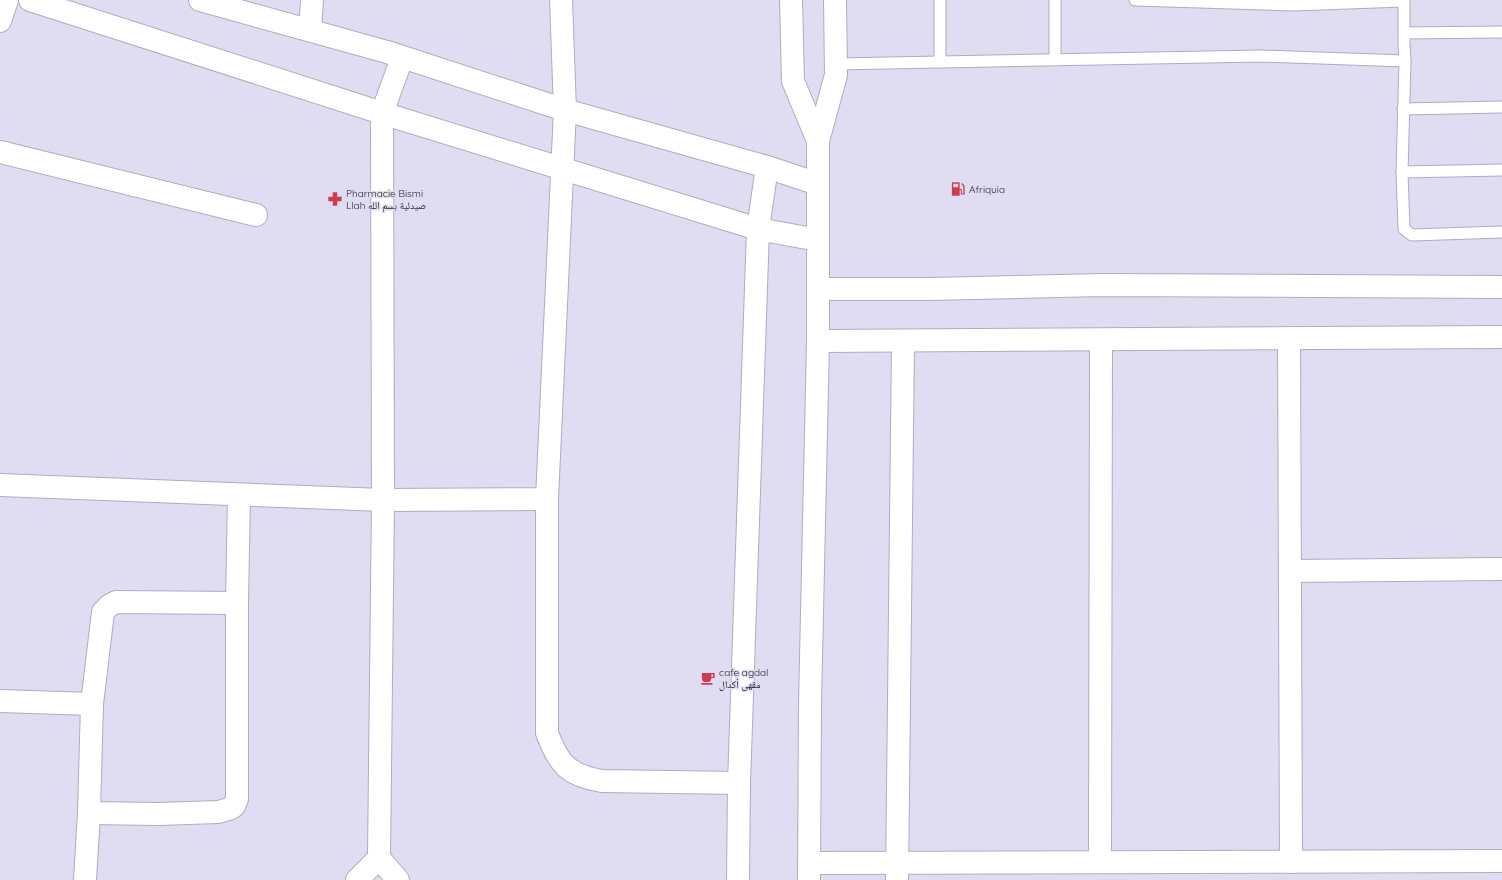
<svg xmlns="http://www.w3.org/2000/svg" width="1502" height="880" viewBox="0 0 1502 880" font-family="Quicksand,'Noto Naskh Arabic',sans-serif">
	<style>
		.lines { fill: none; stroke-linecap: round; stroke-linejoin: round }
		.service-casing { stroke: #b0abc0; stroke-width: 13 }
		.minor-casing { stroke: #b0abc0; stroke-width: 24 }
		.primary-casing { stroke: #b0abc0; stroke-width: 24 }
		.service { stroke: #fff; stroke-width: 11 }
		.minor { stroke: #fff; stroke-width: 22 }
		.primary { stroke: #fff; stroke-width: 22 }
		.labels { text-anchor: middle; stroke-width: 3; stroke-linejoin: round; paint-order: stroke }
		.poi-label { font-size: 10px; fill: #292830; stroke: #e0dcf2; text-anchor: start }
	</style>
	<rect width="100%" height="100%" fill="#e0dcf2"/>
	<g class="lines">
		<defs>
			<g id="service">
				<path d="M940,0V62"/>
				<path d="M1055,0V60"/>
				<path d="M1135,0L1293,5L1404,1"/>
				<path d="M1404,0V43L1405,61L1402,172L1404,229L1412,235L1502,232"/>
				<path d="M1404,33L1502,32"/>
				<path d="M836,64L1261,56L1405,61"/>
				<path d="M1403,109L1502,107"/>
				<path d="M1402,172L1502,170"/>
			</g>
			<g id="minor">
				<path d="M30,0L382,113L758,229L818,240"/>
				<path d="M200,0L387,52L565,110L767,167L818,184"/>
				<path d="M0,21L7,0"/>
				<path d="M310,30L312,0"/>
				<path d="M0,152L256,215"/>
				<path d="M819,289H929L1101,285L1502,287"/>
				<path d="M1289,338L1291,862"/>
				<path d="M818,341L1502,337"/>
				<path d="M0,485L383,500L547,499L565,110L561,0"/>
				<path d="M547,499V733C559,765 568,775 602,781L739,783"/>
				<path d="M1290,571L1502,569"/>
				<path d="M0,701L92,704L89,813L159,814L218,812L229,809L234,806L237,799V603L239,495"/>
				<path d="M92,704L103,612L110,605L116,602L237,603"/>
				<path d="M379,858L398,880"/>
				<path d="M1100,862L1101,340"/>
				<path d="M810,863L1502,861"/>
				<path d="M85,880L89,813"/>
				<path d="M357,880L379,858L383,500L382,113L402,58"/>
				<path d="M738,880L739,783L758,229L767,167"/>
				<path d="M897,880L903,341"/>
			</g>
			<g id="primary">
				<path d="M791,0L793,81L818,141"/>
				<path d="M809,880L810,704L818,341V141L836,75L835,0"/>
			</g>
		</defs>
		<use href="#service" class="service-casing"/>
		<use href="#minor" class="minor-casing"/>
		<use href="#primary" class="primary-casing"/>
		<use href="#service" class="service"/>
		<use href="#minor" class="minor"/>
		<use href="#primary" class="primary"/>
	</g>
	<defs>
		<symbol id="fuel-bare" viewBox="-9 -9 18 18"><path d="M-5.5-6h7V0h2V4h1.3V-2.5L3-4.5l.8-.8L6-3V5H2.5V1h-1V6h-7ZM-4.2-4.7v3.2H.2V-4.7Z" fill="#cc3c4e" stroke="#e0dcf2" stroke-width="2.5" paint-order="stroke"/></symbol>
		<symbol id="pharmacy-bare" viewBox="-9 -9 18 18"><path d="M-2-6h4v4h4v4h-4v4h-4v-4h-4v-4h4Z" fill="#cc3c4e" stroke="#e0dcf2" stroke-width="2.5" paint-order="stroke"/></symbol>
		<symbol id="cafe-bare" viewBox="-9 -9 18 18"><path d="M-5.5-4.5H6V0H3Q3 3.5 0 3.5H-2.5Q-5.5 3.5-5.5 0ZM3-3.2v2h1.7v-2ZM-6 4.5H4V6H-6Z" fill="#cc3c4e" stroke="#e0dcf2" stroke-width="2.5" paint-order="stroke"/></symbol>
	</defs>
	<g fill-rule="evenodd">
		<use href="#fuel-bare" x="948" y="179" width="20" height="20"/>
		<use href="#pharmacy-bare" x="325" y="189" width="20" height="20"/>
		<use href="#cafe-bare" x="698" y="668" width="20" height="20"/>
	</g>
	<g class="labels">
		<g class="poi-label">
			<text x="969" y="193">Afriquia</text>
			<text x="346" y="197">Pharmacie Bismi<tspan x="346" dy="12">Llah صيدلية بسم الله</tspan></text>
			<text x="719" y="676">cafe agdal<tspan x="719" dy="12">مقهى أكدال</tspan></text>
		</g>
	</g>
</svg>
